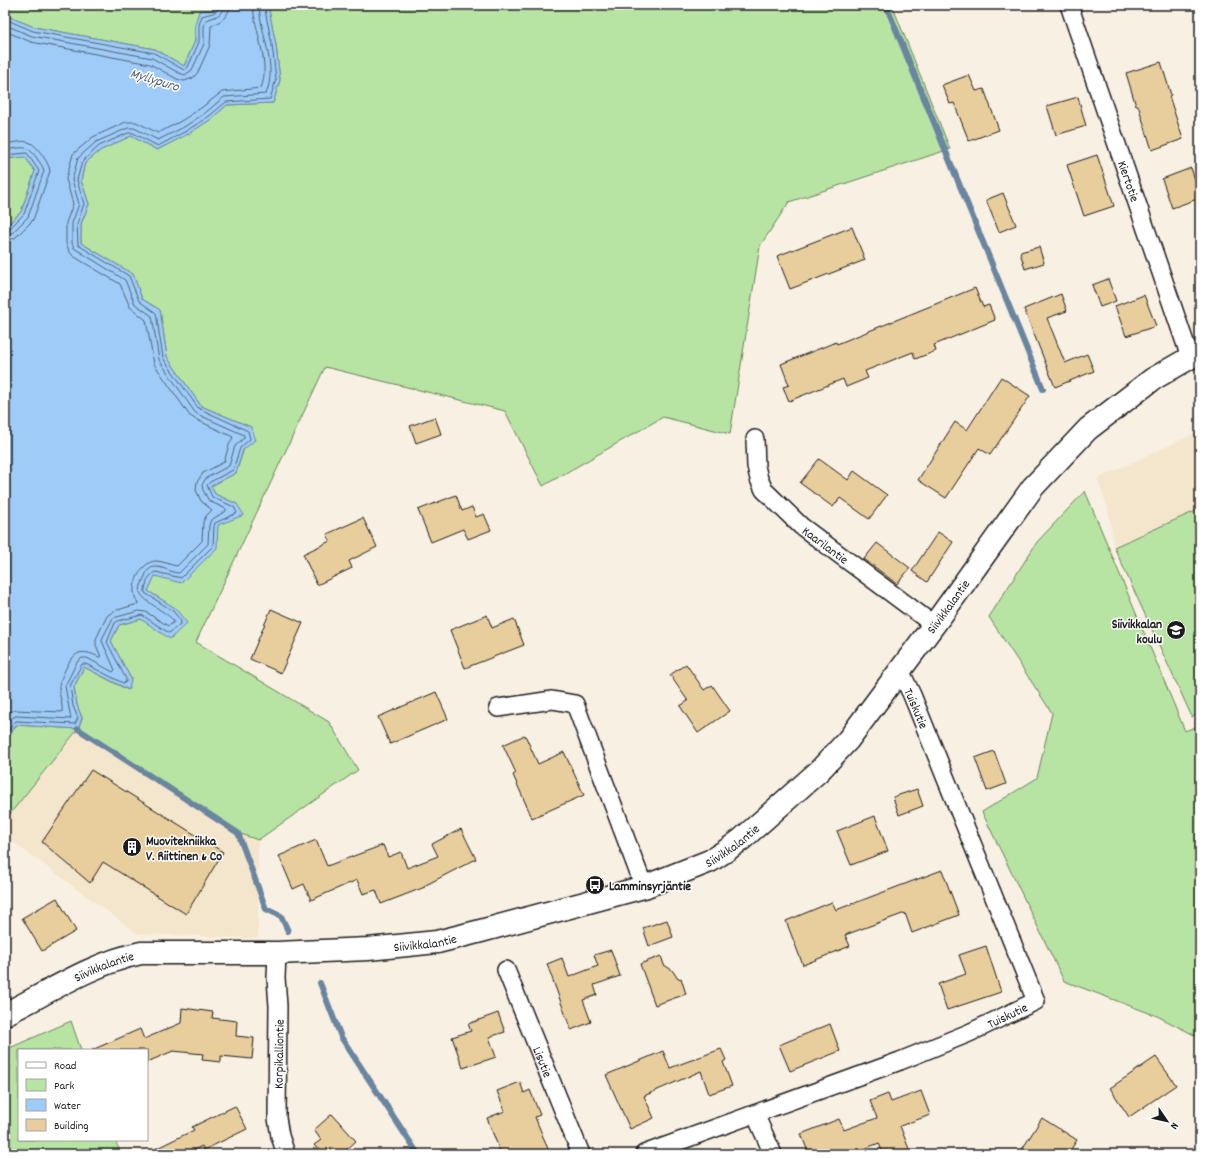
<svg xmlns="http://www.w3.org/2000/svg" width="1205" height="1159" viewBox="0 0 1205 1159" font-family="Dekko,sans-serif">
	<style>
		.built { fill: #f4e6cd }
		.green { fill: #b7e4a2; stroke: #6a805f }
		.water { fill: #9ecbf8; stroke: #6a85a0 }
		.lines { fill: none; stroke-linecap: round; stroke-linejoin: round }
		.shore { stroke: #506274; stroke-width: 1 }
		.stream { stroke: #6a85a0; stroke-width: 6 }
		.building { fill: #e9ce9d; stroke: #1c1c1c }
		.minor-casing { stroke: #1c1c1c; stroke-width: 20 }
		.secondary-casing { stroke: #1c1c1c; stroke-width: 25 }
		.minor { stroke: #fff; stroke-width: 17 }
		.secondary { stroke: #fff; stroke-width: 22 }
		.labels { text-anchor: middle; stroke-width: 3; stroke-linejoin: round; paint-order: stroke }
		.street-label { font-size: 13px; fill: #1c1c1c; stroke: #fff }
		.poi-label { font-size: 13px; font-weight: bold; fill: #1c1c1c; stroke: #fff; text-anchor: start }
		.water-label { font-size: 14px; font-style: italic; fill: #4a5969; stroke: #fff }
	</style>
	<rect width="100%" height="100%" fill="#f8f0e2"/>
	<filter id="ink" filterUnits="userSpaceOnUse"><feTurbulence type="fractalNoise" baseFrequency=".025" numOctaves="2"/><feDisplacementMap in="SourceGraphic" scale="8" xChannelSelector="R" yChannelSelector="G"/><feConvolveMatrix kernelMatrix="1 2 1 2 8 2 1 2 1" color-interpolation-filters="sRGB"/></filter>
	<g filter="url(#ink)">
		<g class="built">
			<path d="M1200,431V713L1192,717L1114,547L1108,508L1097,479Z"/>
			<path d="M78,729L238,833L258,840V938L138,934L5,836V820Z"/>
		</g>
		<g class="green">
			<path d="M5,5H217L195,25V41L184,66L155,49L34,27L5,15Z"/>
			<path d="M268,5H892L950,149L789,202L760,246L730,434L663,417L543,486L505,411L325,367L196,642L329,722L358,770L258,840L238,833L78,729L5,820V744L16,725L78,729L82,718L77,705L74,687L84,667L128,690L131,679L111,641L119,625L141,619L170,638L175,608L148,591L155,575L218,525L237,504L215,494L211,486L236,473L251,427L201,406L167,357L160,310L142,299L133,274L81,243V224L89,204L81,180L85,163L101,150L131,136L157,150L188,134L210,120L227,105L273,103L280,80L276,45Z"/>
			<path d="M25,156L35,171L21,212L5,227V159Z"/>
			<path d="M1085,491L1185,731L1200,725V1038L1157,1016L1064,981L982,812L1037,778L1052,713L989,617L1037,542Z"/>
			<path d="M1200,509V713L1192,717L1114,547Z"/>
			<path d="M71,1021L81,1050H19V1140H115L121,1154H5V1050Z"/>
		</g>
		<path class="water" d="M217,5H268L276,45L280,80L273,103L227,105L210,120L188,134L157,150L131,136L101,150L85,163L81,180L89,204L81,224V243L133,274L142,299L160,310L167,357L201,406L251,427L255,440L243,450L236,473L211,486L215,494L237,504L244,515L218,525L217,548L181,583L155,576L148,591L175,608L187,623L170,639L141,619L119,625L111,641L131,679L129,690L84,667L74,687L77,705L82,718L78,729L16,725L5,744V227L21,212L35,171L25,157L5,159V15L34,27L155,49L184,66L195,41V25L199,11L211,10Z"/>
		<g class="lines">
			<g class="shore">
				<path d="M5,19L33,31L154,53L184,70L188,67L199,42V25L202,16C209,13 218,15 219,5"/>
				<path d="M5,25L32,36L152,58L179,73L185,75L192,70L204,44V26L206,20C214,17 223,16 224,5"/>
				<path d="M5,31L31,42L150,64L177,79L184,81L193,78L198,72L210,45L211,26C220,22 229,17 230,5"/>
				<path d="M5,144C26,141 30,137 43,156C46,161 49,165 50,171L33,220L15,238L5,241"/>
				<path d="M5,150C23,148 27,143 38,160C40,163 43,166 44,171L28,217L12,233L5,235"/>
				<path d="M5,155L27,153L39,171L24,214L9,229L5,230"/>
				<path d="M5,715L9,712L15,710L62,712C63,704 59,696 59,688C59,681 63,676 65,670C74,652 80,648 99,657H101L96,645V639L107,616L114,611L138,604C137,600 134,597 134,592C133,581 143,561 156,561C163,561 170,565 177,566L202,541L203,522L206,516L212,510L201,501L196,490L197,482L203,473L224,462L229,445L233,437L195,419L190,416L154,364L146,320L130,307L120,284L73,256L69,251L66,243V223L73,204L66,179L73,154L93,137L126,122H136L158,133L181,121L201,108L222,92L261,88C271,65 254,29 253,5"/>
				<path d="M5,727L10,719L16,716L71,719L65,686L77,662L82,658H87L113,672L115,670L102,641L103,637L113,618L139,611L146,612L168,626L173,623L174,621C167,612 140,600 140,591C140,586 143,581 145,576C147,571 149,567 156,567C164,567 172,573 179,573L208,544L209,525L211,520L226,511V509L209,501L203,490L202,485L206,478L229,466L235,446L244,438V435L197,414L194,411L159,360L152,316L135,304L125,280L74,248L72,243V223L79,204L72,180L78,158L96,142L128,128H134L158,140L184,127L205,113L224,97L266,94C278,65 260,34 259,5"/>
				<path d="M5,737L13,724L16,721L75,724L78,718L73,706L70,686L82,664H86L123,683L126,682V679L107,642L115,623L118,621L142,615L169,633L180,624L181,621L173,611L145,593C144,587 149,573 156,572L181,578L213,546L214,526L215,523L237,513L234,507L212,497L207,485L210,482L233,470L240,448L250,439L248,431L198,408L163,358L156,313L139,301L129,276L78,245L77,224L84,204L77,180L82,162L99,146L128,133H133L158,146L186,131L208,117L226,102L270,99L276,79L272,45L264,5"/>
			</g>
			<g class="stream">
				<path d="M886,5L1043,389"/>
				<path d="M78,729L238,833L266,909L281,916L288,931"/>
				<path d="M320,983L341,1037L418,1154"/>
			</g>
		</g>
		<g class="building">
			<path d="M1161,62L1171,95L1169,96L1183,139L1152,150L1138,105L1136,106L1126,73Z"/>
			<path d="M969,75L976,91L984,89L999,130L969,141L954,103L950,104L942,85Z"/>
			<path d="M1078,97L1086,126L1056,135L1047,106Z"/>
			<path d="M1097,155L1114,206L1084,216L1067,165Z"/>
			<path d="M1191,168L1200,194V198L1172,208L1162,179Z"/>
			<path d="M1003,193L1016,225L999,232L986,200Z"/>
			<path d="M852,227L865,260L790,289L777,256Z"/>
			<path d="M1039,247L1044,263L1025,269L1020,252Z"/>
			<path d="M1108,279L1116,301L1100,307L1092,285Z"/>
			<path d="M975,288L983,307L989,305L995,320L934,345L936,351L915,359L913,352L865,371L868,378L846,387L843,379L789,401L783,387L789,385L781,364L836,342L837,344Z"/>
			<path d="M1061,294L1067,311L1047,318L1065,363L1087,354L1094,371L1055,387L1024,309Z"/>
			<path d="M1144,295L1156,326L1126,336L1115,306Z"/>
			<path d="M1001,377L1030,396L990,455L979,448L946,498L918,480L955,422L967,430Z"/>
			<path d="M435,417L441,434L416,443L410,426Z"/>
			<path d="M819,459L848,480L854,471L887,495L869,519L840,498L833,507L800,483Z"/>
			<path d="M456,495L462,511L472,507L476,517L484,514L491,530L468,539L463,529L431,542L418,510Z"/>
			<path d="M363,518L377,547L349,561L352,568L317,585L303,554L330,541L327,534Z"/>
			<path d="M938,532L953,542L927,582L912,571Z"/>
			<path d="M877,543L910,568L897,584L864,559Z"/>
			<path d="M271,609L303,623L281,673L250,659Z"/>
			<path d="M487,615L492,628L514,619L524,645L465,668L450,630Z"/>
			<path d="M686,664L704,690L712,685L730,711L698,733L680,706L688,701L670,675Z"/>
			<path d="M436,692L448,719L390,744L378,717Z"/>
			<path d="M525,735L538,764L564,752L584,795L532,818L513,775L516,773L503,745Z"/>
			<path d="M994,751L1006,784L987,791L975,758Z"/>
			<path d="M91,770L223,852L186,914L103,862L90,883L42,842Z"/>
			<path d="M917,789L923,806L899,815L893,797Z"/>
			<path d="M875,816L888,851L851,865L837,831Z"/>
			<path d="M461,829L476,859L424,886L425,887L381,904L376,890L363,894L357,880L311,900L304,884L293,889L279,856L316,840L327,866L383,845L388,857L401,852L407,868L438,856L432,844Z"/>
			<path d="M942,870L959,915L912,933L905,913L845,935L850,946L803,965L786,921L832,902L836,910Z"/>
			<path d="M57,898L76,931L42,951L22,918Z"/>
			<path d="M667,920L673,937L649,946L643,928Z"/>
			<path d="M986,946L1001,992L947,1010L938,984L966,974L959,955Z"/>
			<path d="M611,950L620,976L594,985L597,995L583,1000L591,1022L571,1030L547,964L562,958L569,977L598,966L594,955Z"/>
			<path d="M661,956L664,965L672,970L678,979L681,978L686,994L655,1005L640,964Z"/>
			<path d="M182,1008L213,1012L212,1018L237,1021L236,1036L254,1038L252,1059L221,1056V1062L202,1060L203,1054L173,1051L147,1062V1050H92L140,1029L144,1039L181,1023Z"/>
			<path d="M498,1013L505,1032L489,1037L496,1057L463,1068L452,1037L471,1031L468,1024Z"/>
			<path d="M830,1024L840,1051L790,1071L779,1045Z"/>
			<path d="M721,1049L726,1060L723,1062L732,1086L709,1094L701,1071L644,1096L654,1118L630,1129L606,1075L663,1051L670,1068Z"/>
			<path d="M1156,1057L1176,1085L1129,1117L1110,1088Z"/>
			<path d="M520,1082L524,1093L530,1090L540,1115L535,1117L550,1154H501L487,1118L505,1111L497,1091Z"/>
			<path d="M921,1091L930,1115L900,1126L911,1154H883L879,1143L851,1154H809L801,1134L839,1119L844,1130L877,1118L870,1101L888,1094L891,1102Z"/>
			<path d="M235,1106L247,1129L204,1150L202,1146L186,1154H145L194,1130L192,1127Z"/>
			<path d="M332,1114L356,1141L342,1154H322L314,1145L321,1140L314,1130Z"/>
			<path d="M1042,1118L1077,1140L1068,1154H1019Z"/>
		</g>
		<g class="lines">
			<defs>
				<g id="minor">
					<path id="s1" d="M1069,5L1190,357"/>
					<path id="s2" d="M755,439L756,466L759,479L764,490L801,526L934,625"/>
					<path d="M498,708L552,700L575,704L644,887"/>
					<path d="M277,953L276,978L278,1006L277,1118L280,1136L286,1154"/>
					<path id="s3" d="M506,970L581,1154"/>
					<path d="M755,1114L773,1154"/>
					<path id="s4" d="M644,1154L900,1061L969,1033L1036,1001L912,695L900,670"/>
				</g>
				<g id="secondary">
					<path id="s5" d="M5,1014C49,992 93,963 141,953H277L368,949L437,942L477,932L644,887L710,861L727,850L742,839L819,771L848,740L942,614L1033,487L1088,429L1153,379L1200,352"/>
				</g>
			</defs>
			<use href="#minor" class="minor-casing"/>
			<use href="#secondary" class="secondary-casing"/>
			<use href="#minor" class="minor"/>
			<use href="#secondary" class="secondary"/>
		</g>
	</g>
	<defs>
		<symbol id="school-disc" viewBox="-11 -11 22 22"><circle r="9.5" fill="#1c1c1c" stroke="#fff"/><path d="M0-5L7-2L0 1L-7-2ZM-4 1L0 2.5L4 1V4Q0 6-4 4Z" fill="#fff"/></symbol>
		<symbol id="building-disc" viewBox="-11 -11 22 22"><circle r="9.5" fill="#1c1c1c" stroke="#fff"/><path d="M-4-6H4V6H1V3H-1V6H-4ZM-2.5-4.3h1.7v1.8h-1.7ZM.8-4.3h1.7v1.8H.8ZM-2.5-1h1.7V.8h-1.7ZM.8-1h1.7V.8H.8Z" fill="#fff"/></symbol>
		<symbol id="bus-disc" viewBox="-11 -11 22 22"><circle r="9.5" fill="#1c1c1c" stroke="#fff"/><path d="M-5-6H5V4H4V6H2V4H-2V6H-4V4H-5ZM-3.5-4V0h7V-4ZM-3.5 1.2v1.5H-2V1.2ZM2 1.2v1.5H3.5V1.2Z" fill="#fff"/></symbol>
	</defs>
	<g fill-rule="evenodd">
		<use href="#school-disc" x="1165" y="619" width="22" height="22"/>
		<use href="#building-disc" x="121" y="836" width="22" height="22"/>
		<use href="#bus-disc" x="584" y="874" width="22" height="22"/>
	</g>
	<g class="labels">
		<g class="street-label">
			<text dy="5" stroke="none"><textPath href="#s1" startOffset="186">Kiertotie</textPath></text>
			<text dy="5" stroke="none"><textPath href="#s2" startOffset="135">Kaarilantie</textPath></text>
			<text dy="5" stroke="none"><textPath href="#s5" startOffset="1082">Siivikkalantie</textPath></text>
			<text transform="translate(917 708) rotate(67)" y="5">Tuiskutie</text>
			<text dy="5" stroke="none"><textPath href="#s5" startOffset="758">Siivikkalantie</textPath></text>
			<text dy="5" stroke="none"><textPath href="#s5" startOffset="434">Siivikkalantie</textPath></text>
			<text dy="5" stroke="none"><textPath href="#s5" startOffset="110">Siivikkalantie</textPath></text>
			<text dy="5" stroke="none"><textPath href="#s4" startOffset="389">Tuiskutie</textPath></text>
			<text transform="translate(278 1054) rotate(-89)" y="5">Korpikalliontie</text>
			<text dy="5" stroke="none"><textPath href="#s3" startOffset="99">Lisutie</textPath></text>
		</g>
		<g class="poi-label">
			<text x="1162" y="628" text-anchor="end">Siivikkalan<tspan x="1162" dy="15">koulu</tspan></text>
			<text x="146" y="845">Muovitekniikka<tspan x="146" dy="15">V. Riittinen &amp; Co</tspan></text>
			<text x="609" y="890">Lamminsyrjäntie</text>
		</g>
		<g class="water-label">
			<text transform="translate(155 79) rotate(17)" y="5">Myllypuro</text>
		</g>
	</g>
	<rect width="1205" height="1159" fill="none" stroke="#fff" stroke-width="20"/>
	<rect x="10" y="10" width="1185" height="1139" fill="none" stroke="#1c1c1c" stroke-width="1.5" filter="url(#ink)"/>
	<rect x="18" y="1049" width="130" height="92" fill="#ffffff" stroke="#a4a4a4"/>
	<rect x="26" y="1062" width="20" height="6" fill="#ffffff" stroke="#a4a4a4"/>
	<text x="54" y="1069" font-size="12" fill="#1c1c1c">Road</text>
	<rect x="26" y="1079" width="20" height="12" fill="#b7e4a2" stroke="#a4a4a4"/>
	<text x="54" y="1089" font-size="12" fill="#1c1c1c">Park</text>
	<rect x="26" y="1099" width="20" height="12" fill="#9ecbf8" stroke="#a4a4a4"/>
	<text x="54" y="1109" font-size="12" fill="#1c1c1c">Water</text>
	<rect x="26" y="1119" width="20" height="12" fill="#e9ce9d" stroke="#a4a4a4"/>
	<text x="54" y="1129" font-size="12" fill="#1c1c1c">Building</text>
	<g transform="translate(1167 1121) rotate(124)" stroke="#ffffff" stroke-width="3" paint-order="stroke">
	<path d="M0-3L7 15L0 10L-7 15Z" fill="#1c1c1c"/>
	<text y="-6" font-size="11" font-weight="bold" text-anchor="middle" fill="#1c1c1c">N</text>
	</g>
</svg>
